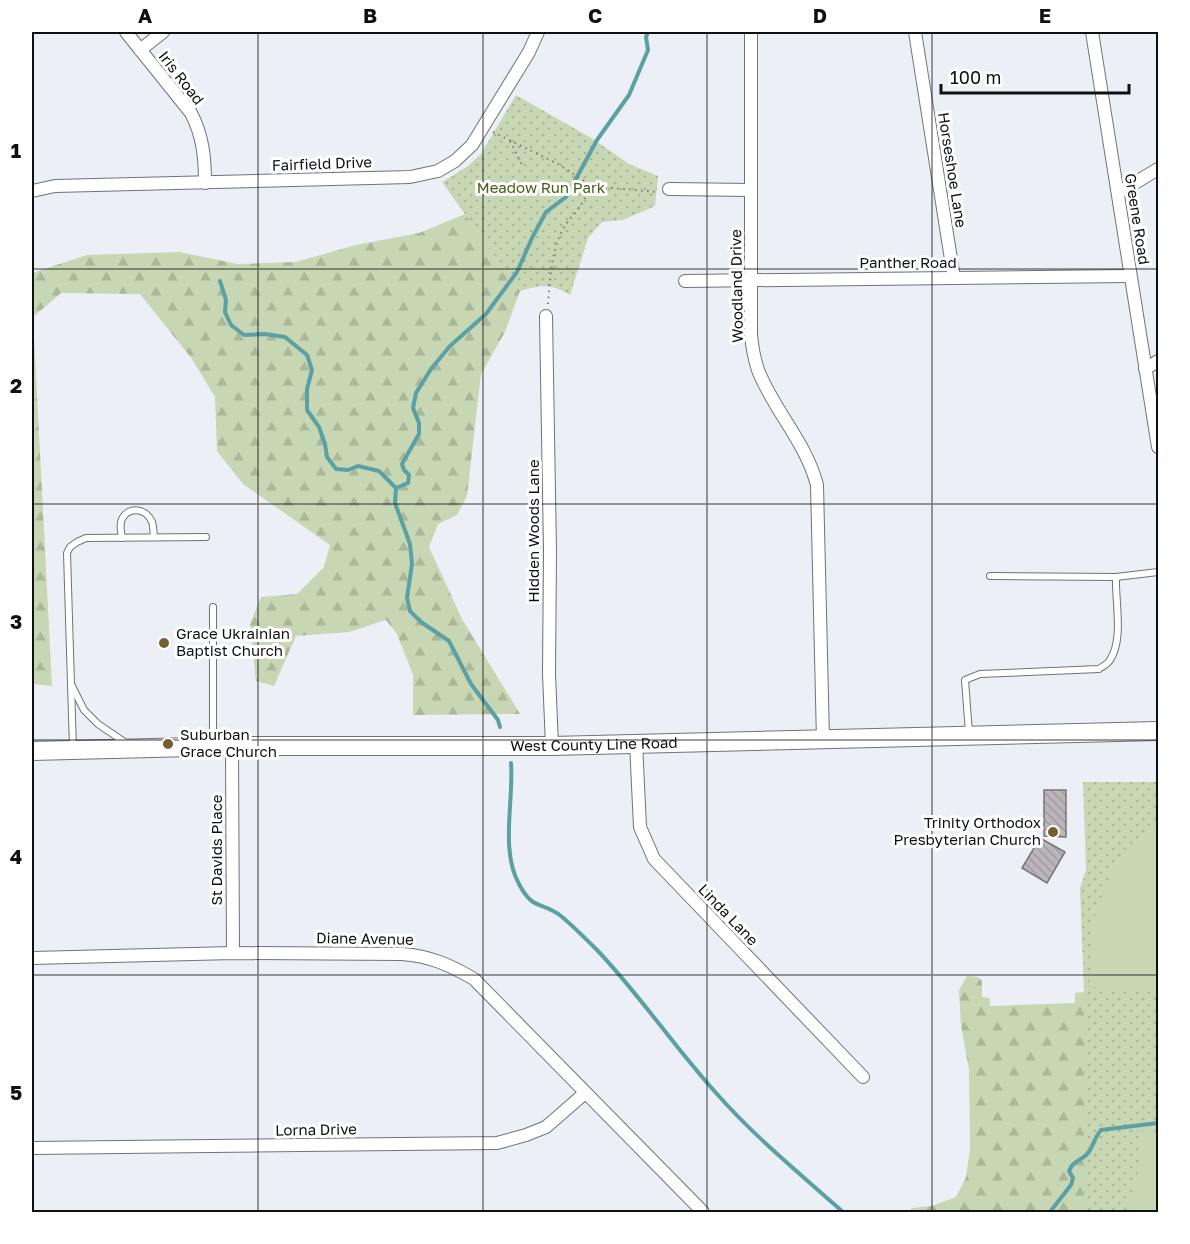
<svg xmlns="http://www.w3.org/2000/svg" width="1190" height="1244" viewBox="0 0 1190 1244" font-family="'Golos Text',sans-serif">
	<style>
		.forest { fill: url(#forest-firs) }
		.park { fill: url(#park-dots) }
		.pitch { fill: #c7d6b3 }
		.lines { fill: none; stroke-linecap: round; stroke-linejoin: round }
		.stream { stroke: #5ba0a4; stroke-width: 4 }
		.building { fill: url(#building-back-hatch); stroke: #797378; stroke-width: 1.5 }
		.lane-casing { stroke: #6f7378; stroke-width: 8 }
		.street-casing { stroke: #6f7378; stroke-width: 14 }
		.primary-casing { stroke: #6f7378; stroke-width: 20 }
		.path { stroke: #787b7e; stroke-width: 2; stroke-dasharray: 1.5 4.5; stroke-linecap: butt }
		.lane { stroke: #fff; stroke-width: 6 }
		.street { stroke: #fff; stroke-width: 12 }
		.primary { stroke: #fff; stroke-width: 18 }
		.grid { fill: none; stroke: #0e1012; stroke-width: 1.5; stroke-opacity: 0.55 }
		.poi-dot { fill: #755f2e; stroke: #fff; stroke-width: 2 }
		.labels { text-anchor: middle; stroke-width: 6; stroke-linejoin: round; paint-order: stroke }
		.street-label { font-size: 15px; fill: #0e1012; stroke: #fff }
		.park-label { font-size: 15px; fill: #455d15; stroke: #fff }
		.poi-label { font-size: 15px; fill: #0e1012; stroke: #fff; text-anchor: start }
		.neatline { fill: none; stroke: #0e1012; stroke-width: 2 }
		.grid-label { font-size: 20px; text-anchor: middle; font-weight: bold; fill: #0e1012 }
	</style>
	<defs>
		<pattern id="forest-firs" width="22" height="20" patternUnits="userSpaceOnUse" patternTransform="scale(1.5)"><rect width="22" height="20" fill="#c7d6b3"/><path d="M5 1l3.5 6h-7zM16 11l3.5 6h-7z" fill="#aab799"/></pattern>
		<pattern id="park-dots" width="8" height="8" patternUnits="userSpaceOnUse" patternTransform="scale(1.5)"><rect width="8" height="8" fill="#c7d6b3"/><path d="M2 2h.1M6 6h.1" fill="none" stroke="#aab799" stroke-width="1.8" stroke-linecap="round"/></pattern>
		<pattern id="building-back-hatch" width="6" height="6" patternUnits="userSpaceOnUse" patternTransform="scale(1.5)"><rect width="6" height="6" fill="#bcb6bb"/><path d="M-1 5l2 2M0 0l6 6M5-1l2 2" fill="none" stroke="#a09ba0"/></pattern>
	</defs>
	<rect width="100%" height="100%" fill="#ecf0f6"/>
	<g class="forest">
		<path d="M465,214L520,291L505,332L481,374L467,496L457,515L438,524L429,547L462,619L520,714L413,715V675L397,634L386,620L349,632L296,636L274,686L256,681L250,624L261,597L297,594L324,567L330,545L243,484L217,451L215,397L192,359L140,294L61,293L33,317L52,686L32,684V273L87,255L179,252L238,264L296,262L356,245L419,233Z"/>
		<path d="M967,976L978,977L982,981V997L990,998V1006L1075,1003V993L1084,992V987L1158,1078L1105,1212H908L912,1208L932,1206L956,1197L966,1177L970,1148L969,1070L961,1025L959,990Z"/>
	</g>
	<g class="park">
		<path d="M516,95L593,139L629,164L658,176L655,206L623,220L602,222L588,238L570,295C551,283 541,285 520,291L442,182L468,166L481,154Z"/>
		<path d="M1083,782H1158V1212H1084V992L1080,888L1086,870Z"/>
	</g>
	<g class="pitch">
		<path d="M1158,828V992L1089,987L1094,918L1109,877L1124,851L1138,839Z"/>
		<path d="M1143,1129L1158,1134V1212H1126L1138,1171Z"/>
	</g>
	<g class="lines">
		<g class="stream">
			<path d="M220,281L226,300L225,312L231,325L244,335L265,334L285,337L307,355L312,370L307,389V410L319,427L325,444L327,457L336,469L348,470L358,466L379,471L396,488L395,503L410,544L412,564L407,598L410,611L421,622L449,641L471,684L498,720L500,727"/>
			<path d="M396,488L408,483L409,475L404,470L402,464L419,434V423L413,408L416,393L431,369L450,346L486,314L517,272L532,238L546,212L566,197L597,140L629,95L648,50L646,37L648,32"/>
			<path d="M511,763C514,800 500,850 519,884C533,911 541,901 561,916C573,926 586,939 597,950C640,995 675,1048 717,1094C755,1137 800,1174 843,1212"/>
			<path d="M1050,1212L1071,1185L1073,1178L1069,1171C1073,1160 1082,1161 1088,1153C1093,1147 1094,1138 1101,1130L1158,1123"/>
		</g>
	</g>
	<g class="building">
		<path d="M1044,790H1066V837L1044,836Z"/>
		<path d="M1040,838L1065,852L1047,883L1022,868Z"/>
	</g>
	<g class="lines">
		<defs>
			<g id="lane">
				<path d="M122,538C121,531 119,525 122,519C129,505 147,509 152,522C154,527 153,532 154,536"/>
				<path d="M990,576L1116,577"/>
				<path d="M213,607V744"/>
				<path d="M71,684L84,710L98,724L126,743"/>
				<path d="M969,733L965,680L980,674L1099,669C1103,666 1108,664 1110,660C1124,639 1115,601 1116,577L1158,572"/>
				<path d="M73,749L67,553L70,547L77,542L86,538L206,537"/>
			</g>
			<g id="street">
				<path d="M126,32L191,113C203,136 205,158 205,183"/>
				<path d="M751,32V334C752,346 754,358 758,370C774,411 806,442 817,485L823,740"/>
				<path d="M915,32L954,278"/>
				<path d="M1092,32L1158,447"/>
				<path d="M140,50L163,32"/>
				<path d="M669,189L751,190"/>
				<path d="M32,191L55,186L410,177L438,171L455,161L472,145L529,52L538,32"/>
				<path d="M1118,193L1158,169"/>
				<path d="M685,281L1130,276"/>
				<path d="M546,316L550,551L549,674L552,746"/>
				<path d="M1145,369L1158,361"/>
				<path d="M636,743L640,827L654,859L863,1077"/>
				<path d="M232,746L233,953"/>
				<path d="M32,958L233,953L402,954C430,956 450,965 474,979L703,1212"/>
				<path d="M32,1148L497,1143L526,1135L546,1127L585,1093"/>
			</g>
			<g id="primary">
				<path id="s1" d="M32,751L232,746H552L1158,731"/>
			</g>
		</defs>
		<use href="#lane" class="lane-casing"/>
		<use href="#street" class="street-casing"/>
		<use href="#primary" class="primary-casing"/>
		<g class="path">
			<path d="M493,132L558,164L589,184L602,187L657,192"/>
			<path d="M510,141L522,165"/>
			<path d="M548,304C550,282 551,256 560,235C568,215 585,210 589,184"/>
		</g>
		<use href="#lane" class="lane"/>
		<use href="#street" class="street"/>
		<use href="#primary" class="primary"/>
	</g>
	<path class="grid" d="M258,32V1212M483,32V1212M707,32V1212M932,32V1212M32,269H1158M32,504H1158M32,740H1158M32,975H1158"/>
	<g class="poi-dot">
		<circle cx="164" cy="643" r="6"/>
		<circle cx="168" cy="744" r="6"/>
		<circle cx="1053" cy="832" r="6"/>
	</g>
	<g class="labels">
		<g class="street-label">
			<text transform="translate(181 78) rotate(52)" y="5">Iris Road</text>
			<text transform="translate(322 164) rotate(-2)" y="5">Fairfield Drive</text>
			<text transform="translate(952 170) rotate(81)" y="5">Horseshoe Lane</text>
			<text transform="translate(1137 219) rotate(81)" y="5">Greene Road</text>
			<text x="908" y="268">Panther Road</text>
			<text transform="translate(737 286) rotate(-91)" y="5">Woodland Drive</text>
			<text transform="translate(534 531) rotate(-90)" y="5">Hidden Woods Lane</text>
			<text dy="5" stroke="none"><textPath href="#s1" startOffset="562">West County Line Road</textPath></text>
			<text transform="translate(217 850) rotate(-90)" y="5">St Davids Place</text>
			<text transform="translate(728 915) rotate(46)" y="5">Linda Lane</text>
			<text transform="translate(365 939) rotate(1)" y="5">Diane Avenue</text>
			<text transform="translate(316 1130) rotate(-1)" y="5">Lorna Drive</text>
		</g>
		<g class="park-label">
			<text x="541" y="193">Meadow Run Park</text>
		</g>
		<g class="poi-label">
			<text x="176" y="639">Grace Ukrainian<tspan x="176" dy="17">Baptist Church</tspan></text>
			<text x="180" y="740">Suburban<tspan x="180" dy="17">Grace Church</tspan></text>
			<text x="1041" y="828" text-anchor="end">Trinity Orthodox<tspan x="1041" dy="17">Presbyterian Church</tspan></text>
		</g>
	</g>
	<rect width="1190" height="1244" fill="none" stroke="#ffffff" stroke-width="66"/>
	<path d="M941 84v9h188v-9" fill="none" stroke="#0e1012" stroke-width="3"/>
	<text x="950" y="84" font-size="18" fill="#0e1012" stroke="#ffffff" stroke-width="4.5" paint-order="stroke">100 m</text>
	<rect x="33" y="33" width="1124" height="1178" class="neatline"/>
	<g class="grid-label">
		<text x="145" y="23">A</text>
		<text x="370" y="23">B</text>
		<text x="595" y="23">C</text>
		<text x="820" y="23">D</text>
		<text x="1045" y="23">E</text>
		<text x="16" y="158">1</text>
		<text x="16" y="393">2</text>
		<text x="16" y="629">3</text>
		<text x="16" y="864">4</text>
		<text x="16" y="1100">5</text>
	</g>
</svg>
